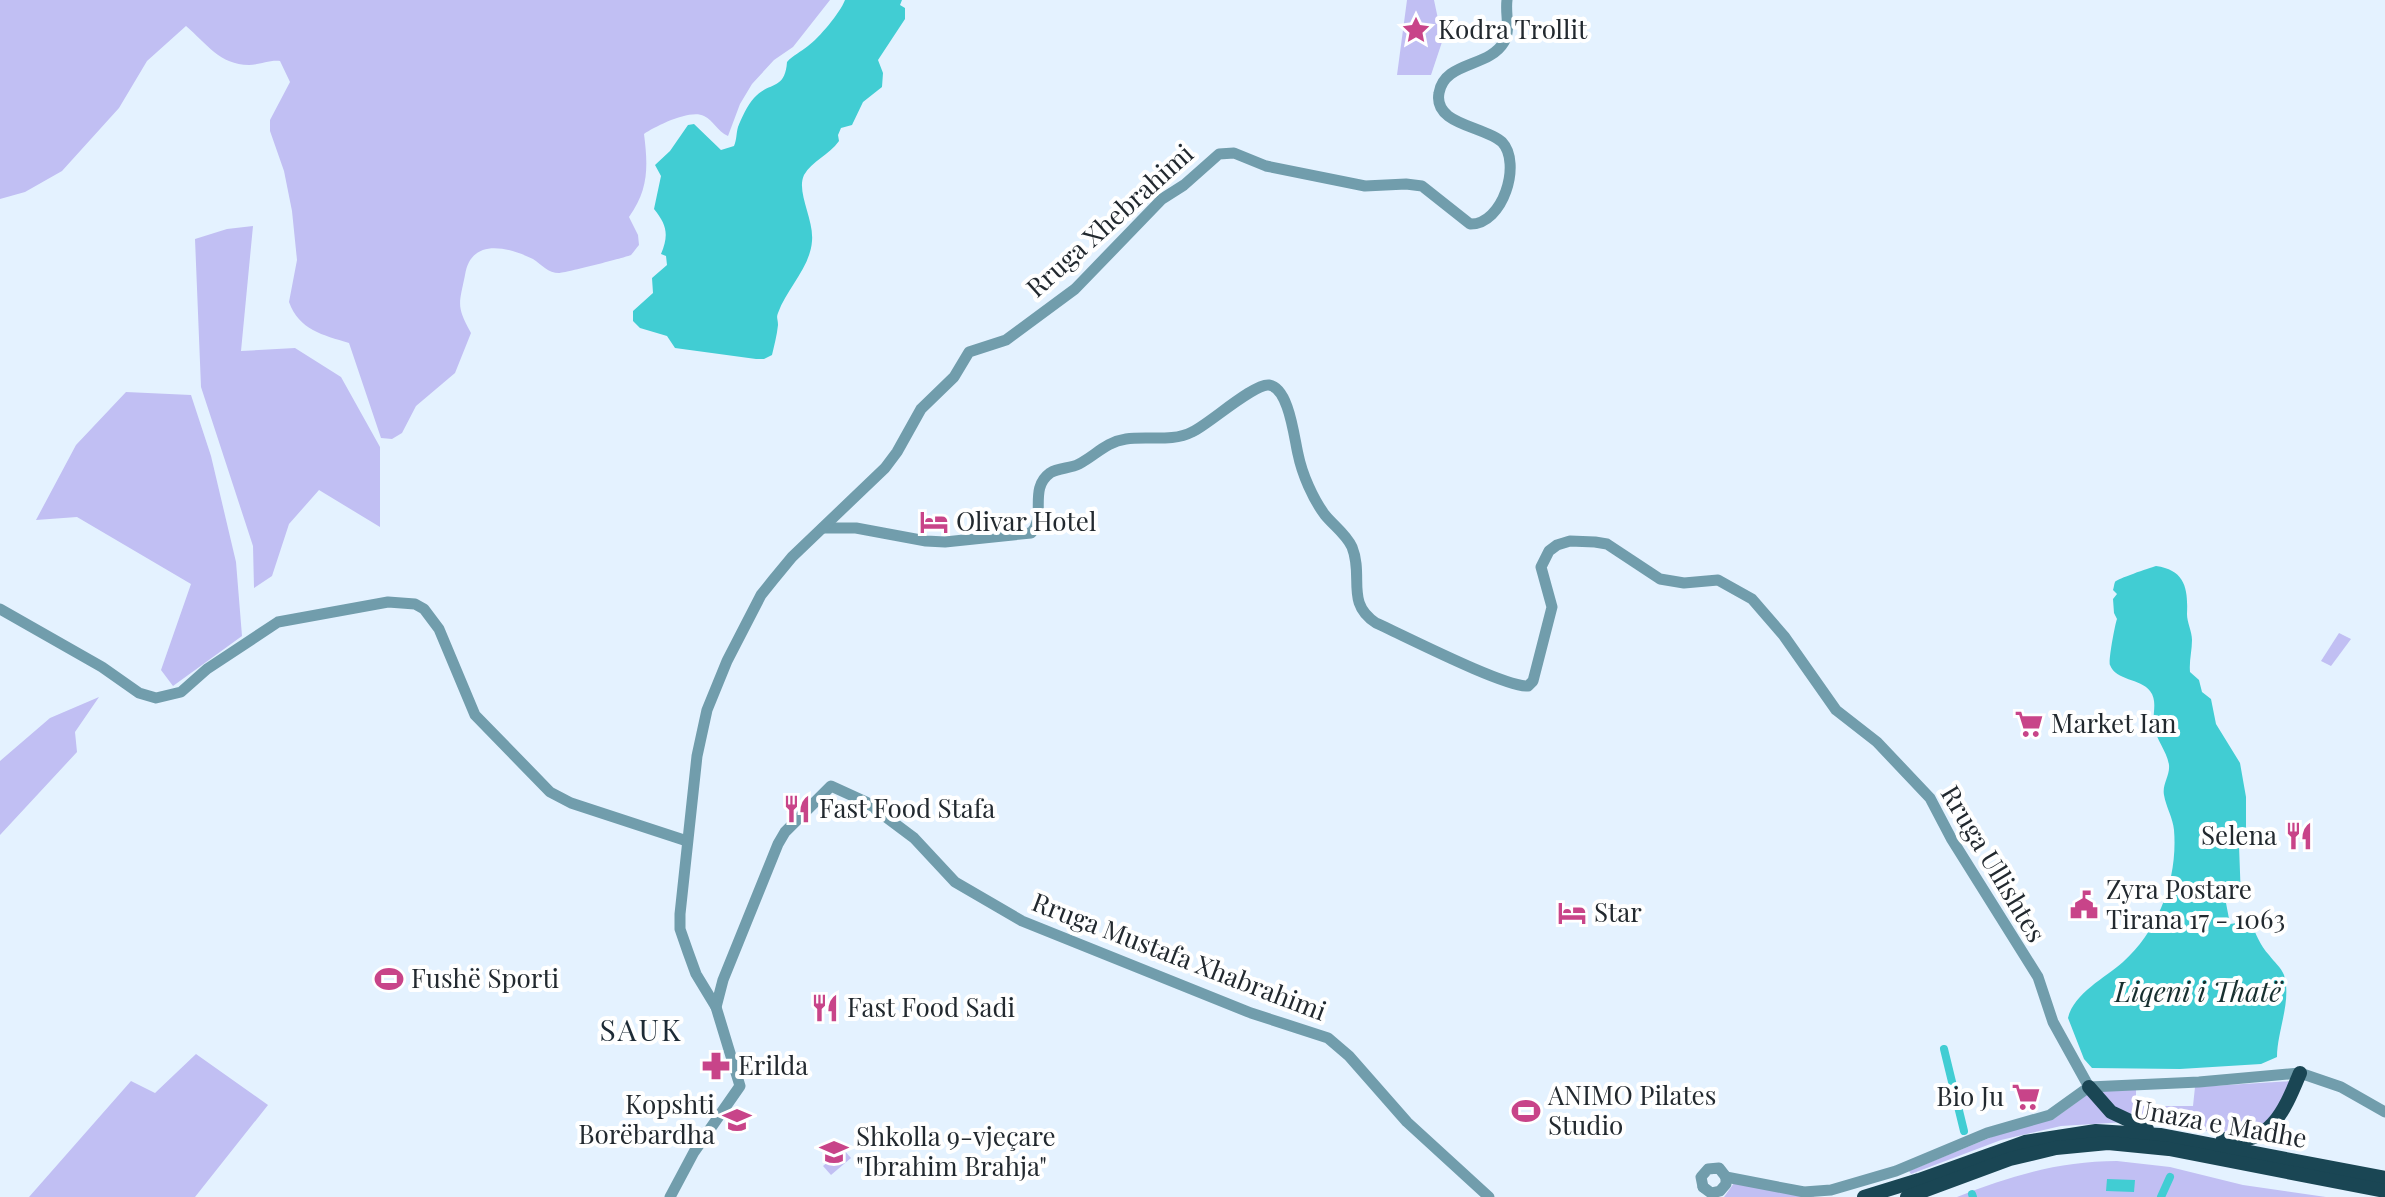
<svg xmlns="http://www.w3.org/2000/svg" width="2385" height="1197" viewBox="0 0 2385 1197" font-family="'Playfair Display',serif">
	<style>
		.green { fill: #c1bff3 }
		.water { fill: #41cdd3 }
		.lines { fill: none; stroke-linecap: round; stroke-linejoin: round }
		.canal { stroke: #41cdd3; stroke-width: 8 }
		.tertiary { stroke: #719dac; stroke-width: 11 }
		.trunk { stroke: #1a4654; stroke-width: 14 }
		.labels { text-anchor: middle; stroke-width: 8; stroke-linejoin: round; paint-order: stroke }
		.poi-label { font-size: 26px; fill: #22292f; stroke: #fff; text-anchor: start }
		.street-label { font-size: 26px; fill: #22292f; stroke: #fff }
		.water-label { font-size: 28px; font-style: italic; fill: #172f2f; stroke: #fff }
		.quarter-label { font-size: 30px; letter-spacing: 2px; fill: #1d2b36; stroke: #fff }
	</style>
	<rect width="100%" height="100%" fill="#e4f2ff"/>
	<g class="green">
		<path d="M0,0H830L793,47L774,60L752,84L740,104L728,136C717,131 714,121 704,116C690,109 656,126 644,134C648,166 649,189 629,217L638,235L639,245C636,248 634,252 631,255C627,257 565,273 559,273C548,273 542,265 533,259C506,246 471,238 465,275C459,305 456,305 471,333L455,373L416,406L402,433L392,439L381,438L349,343C323,335 299,330 289,302L297,260L292,211L284,171L270,131V120L290,82L280,61C268,60 260,65 249,65C220,65 206,43 186,26L147,61L119,108L62,171L25,192L0,199Z"/>
		<path d="M1407,0H1434L1438,19L1447,27L1431,75H1397Z"/>
		<path d="M253,226L241,351L295,348L341,377L380,447V527L319,490L289,524L272,576L254,588L253,546L201,387L195,239L227,229Z"/>
		<path d="M126,392L191,395L211,456L236,562L242,636L173,686L161,670L191,584L77,517L36,520L76,445Z"/>
		<path d="M2339,633L2351,639L2331,666L2321,661Z"/>
		<path d="M99,697L75,732L77,752L0,835V761L50,718Z"/>
		<path d="M196,1054L268,1105L195,1197H29L131,1081L155,1093Z"/>
		<path d="M2291,1081L2274,1120L2240,1136L2142,1121L2061,1126L2001,1140L1911,1174L1909,1171L1994,1136L2055,1118L2091,1092L2136,1088V1106H2193L2195,1087Z"/>
		<path d="M843,1149L851,1158L831,1175L823,1166Z"/>
		<path d="M2117,1161L2170,1167L2243,1185L2326,1197H1957C2010,1176 2060,1161 2117,1161Z"/>
		<path d="M1734,1183L1814,1196V1197H1724Z"/>
	</g>
	<g class="water">
		<path d="M845,0H902L900,5L905,8V19L878,60L883,73L882,87L863,102L852,125L841,128L838,135L839,141C829,155 812,161 804,175C796,192 814,219 812,241C810,268 787,288 778,313C776,318 778,319 778,325C777,335 774,346 772,355L764,359H756L675,348L667,336L640,328L633,321V311L653,293L652,278L667,265L666,256L661,254C669,235 667,225 654,209L661,176L655,165L670,151L688,125L694,124L721,150L734,146C737,139 736,134 738,127C741,119 748,104 754,98C769,81 785,91 787,62C793,55 801,52 808,46C819,38 840,13 845,0Z"/>
		<path d="M2156,566C2186,570 2188,590 2187,614C2187,623 2192,631 2192,640C2192,651 2189,661 2190,672L2199,680L2202,692L2211,699L2216,724L2240,763L2246,797V829L2239,845L2241,900L2226,903L2230,924L2251,921C2255,933 2260,945 2269,955C2274,962 2281,967 2284,975C2292,1001 2277,1031 2277,1057L2261,1064L2180,1069L2092,1068L2084,1059L2068,1018C2074,993 2105,978 2123,962C2159,930 2178,878 2174,830C2173,818 2166,807 2164,795C2162,784 2170,776 2169,765C2167,751 2156,740 2154,726C2152,714 2158,701 2150,691C2140,678 2116,681 2110,665C2108,662 2115,624 2117,619L2114,613L2113,599L2117,594L2113,590C2114,587 2114,584 2115,582C2117,579 2149,568 2156,566Z"/>
		<path d="M2107,1179L2135,1180L2134,1192L2106,1191Z"/>
	</g>
	<g class="lines">
		<g class="canal">
			<path d="M1944,1049L1964,1131"/>
			<path d="M1972,1194L1973,1197"/>
			<path d="M2161,1197L2170,1177"/>
		</g>
		<g class="tertiary">
			<path d="M823,528H856L926,541L945,542L1031,533C1047,517 1028,489 1050,473C1059,467 1070,469 1079,464C1096,455 1106,442 1126,439C1147,436 1173,442 1192,432C1208,425 1254,383 1269,385C1289,388 1294,437 1298,454C1302,474 1313,499 1325,515C1334,526 1346,534 1352,547C1364,577 1345,603 1376,623C1405,636 1504,687 1528,686L1533,681L1552,607L1541,567L1549,551L1557,545L1570,541L1595,542L1607,544L1660,579L1684,583L1718,580L1752,599L1784,636L1836,710L1877,742L1930,798L1951,838L2038,977L2053,1022L2089,1087"/>
			<path d="M0,609L102,667L139,693L156,698L181,692L207,669L278,622L388,602L415,604L424,609L439,629L475,715L550,792L571,803L687,841"/>
			<path d="M716,1007L723,980L778,844L785,832L831,786L866,802L914,838L955,882L1022,921L1251,1013L1328,1038L1349,1056L1407,1122L1489,1197"/>
			<path d="M1726,1177L1804,1192L1831,1190L1896,1171L1987,1133L2050,1115L2089,1087L2199,1082L2300,1073L2341,1087L2385,1112"/>
			<path d="M1703,1187L1701,1177L1708,1169L1719,1168L1726,1177"/>
			<path d="M1703,1187L1711,1193L1720,1191L1726,1184V1177"/>
			<path d="M670,1197L694,1152L740,1086L716,1007L696,974L688,952L680,929V914L697,756L707,710L727,661L761,595L773,580L792,557L885,468L897,452L921,409L954,377L969,352L1006,340L1075,289L1162,199L1184,185L1219,154L1234,153L1266,166L1365,186L1406,184L1422,186L1470,224C1503,225 1522,163 1502,142C1485,126 1433,125 1439,93C1444,61 1489,68 1504,42C1511,30 1505,14 1507,0"/>
		</g>
		<g class="trunk">
			<path d="M2089,1087L2111,1112L2147,1129"/>
			<path d="M2223,1139C2270,1148 2285,1109 2300,1073"/>
			<path d="M1864,1197L1919,1180L2025,1142L2096,1131L2160,1135L2385,1178"/>
			<path d="M1907,1197L2010,1159L2056,1148L2108,1143L2169,1149L2385,1191"/>
		</g>
	</g>
	<defs>
		<symbol id="sight-bare" viewBox="-9 -9 18 18"><path d="M0-6L1.8-2.2L6-1.7L2.9 1.2L3.7 5.4L0 3.3L-3.7 5.4L-2.9 1.2L-6-1.7L-1.8-2.2Z" fill="#c84489" stroke="#fff" stroke-width="2.5" paint-order="stroke"/></symbol>
		<symbol id="hotel-bare" viewBox="-9 -9 18 18"><path d="M-6-4.5h1.5V1H6V5H4.5V3h-9V5H-6ZM-4 0a1.8 1.8 0 1 1 3.6 0ZM.5 0V-2.5h3Q6-2.5 6 0Z" fill="#c84489" stroke="#fff" stroke-width="2.5" paint-order="stroke"/></symbol>
		<symbol id="supermarket-bare" viewBox="-9 -9 18 18"><path d="M-6-5.5h2.5l.6 2H6L4.5 2H-2.5L-4.4-4H-6ZM-1.5 3.2a1.3 1.3 0 1 0 .1 0ZM3 3.2a1.3 1.3 0 1 0 .1 0Z" fill="#c84489" stroke="#fff" stroke-width="2.5" paint-order="stroke"/></symbol>
		<symbol id="restaurant-bare" viewBox="-9 -9 18 18"><path d="M-5-6h1v4h1v-4h1v4h1v-4h1v5L-1.5 .5V6h-2V.5L-5-1ZM5-6V6H3V1.5H1.5Q1.5-4 5-6Z" fill="#c84489" stroke="#fff" stroke-width="2.5" paint-order="stroke"/></symbol>
		<symbol id="civic-bare" viewBox="-9 -9 18 18"><path d="M-.6-6.5H3V-4.5H.6V-3L4-1V1h2V6H-6V1h2V-1L-.6-3ZM-1.2 2.5V6h2.4V2.5Z" fill="#c84489" stroke="#fff" stroke-width="2.5" paint-order="stroke"/></symbol>
		<symbol id="stadium-bare" viewBox="-9 -9 18 18"><path d="M0-5a6.5 5 0 1 0 0 10a6.5 5 0 1 0 0-10ZM-3.5-1.8h7v3.6h-7Z" fill="#c84489" stroke="#fff" stroke-width="2.5" paint-order="stroke"/></symbol>
		<symbol id="pharmacy-bare" viewBox="-9 -9 18 18"><path d="M-2-6h4v4h4v4h-4v4h-4v-4h-4v-4h4Z" fill="#c84489" stroke="#fff" stroke-width="2.5" paint-order="stroke"/></symbol>
		<symbol id="school-bare" viewBox="-9 -9 18 18"><path d="M0-5L7-2L0 1L-7-2ZM-4 1L0 2.5L4 1V4Q0 6-4 4Z" fill="#c84489" stroke="#fff" stroke-width="2.5" paint-order="stroke"/></symbol>
	</defs>
	<g fill-rule="evenodd">
		<use href="#sight-bare" x="1396" y="10" width="40" height="40"/>
		<use href="#hotel-bare" x="914" y="502" width="40" height="40"/>
		<use href="#supermarket-bare" x="2009" y="704" width="40" height="40"/>
		<use href="#restaurant-bare" x="777" y="789" width="40" height="40"/>
		<use href="#restaurant-bare" x="2279" y="816" width="40" height="40"/>
		<use href="#civic-bare" x="2064" y="885" width="40" height="40"/>
		<use href="#hotel-bare" x="1552" y="893" width="40" height="40"/>
		<use href="#stadium-bare" x="369" y="959" width="40" height="40"/>
		<use href="#restaurant-bare" x="805" y="988" width="40" height="40"/>
		<use href="#pharmacy-bare" x="696" y="1046" width="40" height="40"/>
		<use href="#supermarket-bare" x="2006" y="1077" width="40" height="40"/>
		<use href="#stadium-bare" x="1506" y="1091" width="40" height="40"/>
		<use href="#school-bare" x="717" y="1100" width="40" height="40"/>
		<use href="#school-bare" x="814" y="1132" width="40" height="40"/>
	</g>
	<g class="labels">
		<g class="poi-label">
			<text x="1438" y="39">Kodra Trollit</text>
			<text x="956" y="531">Olivar Hotel</text>
			<text x="2051" y="733">Market Ian</text>
			<text x="819" y="818">Fast Food Stafa</text>
			<text x="2277" y="845" text-anchor="end">Selena</text>
			<text x="2106" y="899">Zyra Postare<tspan x="2106" dy="30">Tirana 17 - 1063</tspan></text>
			<text x="1594" y="922">Star</text>
			<text x="411" y="988">Fushë Sporti</text>
			<text x="847" y="1017">Fast Food Sadi</text>
			<text x="738" y="1075">Erilda</text>
			<text x="1548" y="1105">ANIMO Pilates<tspan x="1548" dy="30">Studio</tspan></text>
			<text x="2004" y="1106" text-anchor="end">Bio Ju</text>
			<text x="715" y="1114" text-anchor="end">Kopshti<tspan x="715" dy="30">Borëbardha</tspan></text>
			<text x="856" y="1146">Shkolla 9-vjeçare<tspan x="856" dy="30">"Ibrahim Brahja"</tspan></text>
		</g>
		<g class="street-label">
			<text transform="translate(1110 221) rotate(-42)" y="9">Rruga Xhebrahimi</text>
			<text transform="translate(1993 864) rotate(59)" y="9">Rruga Ullishtes</text>
			<text transform="translate(1179 957) rotate(21)" y="9">Rruga Mustafa Xhabrahimi</text>
			<text transform="translate(2220 1124) rotate(10)" y="9">Unaza e Madhe</text>
		</g>
		<g class="water-label">
			<text x="2198" y="1002">Liqeni i Thatë</text>
		</g>
		<g class="quarter-label">
			<text x="641" y="1041">SAUK</text>
		</g>
	</g>
</svg>
